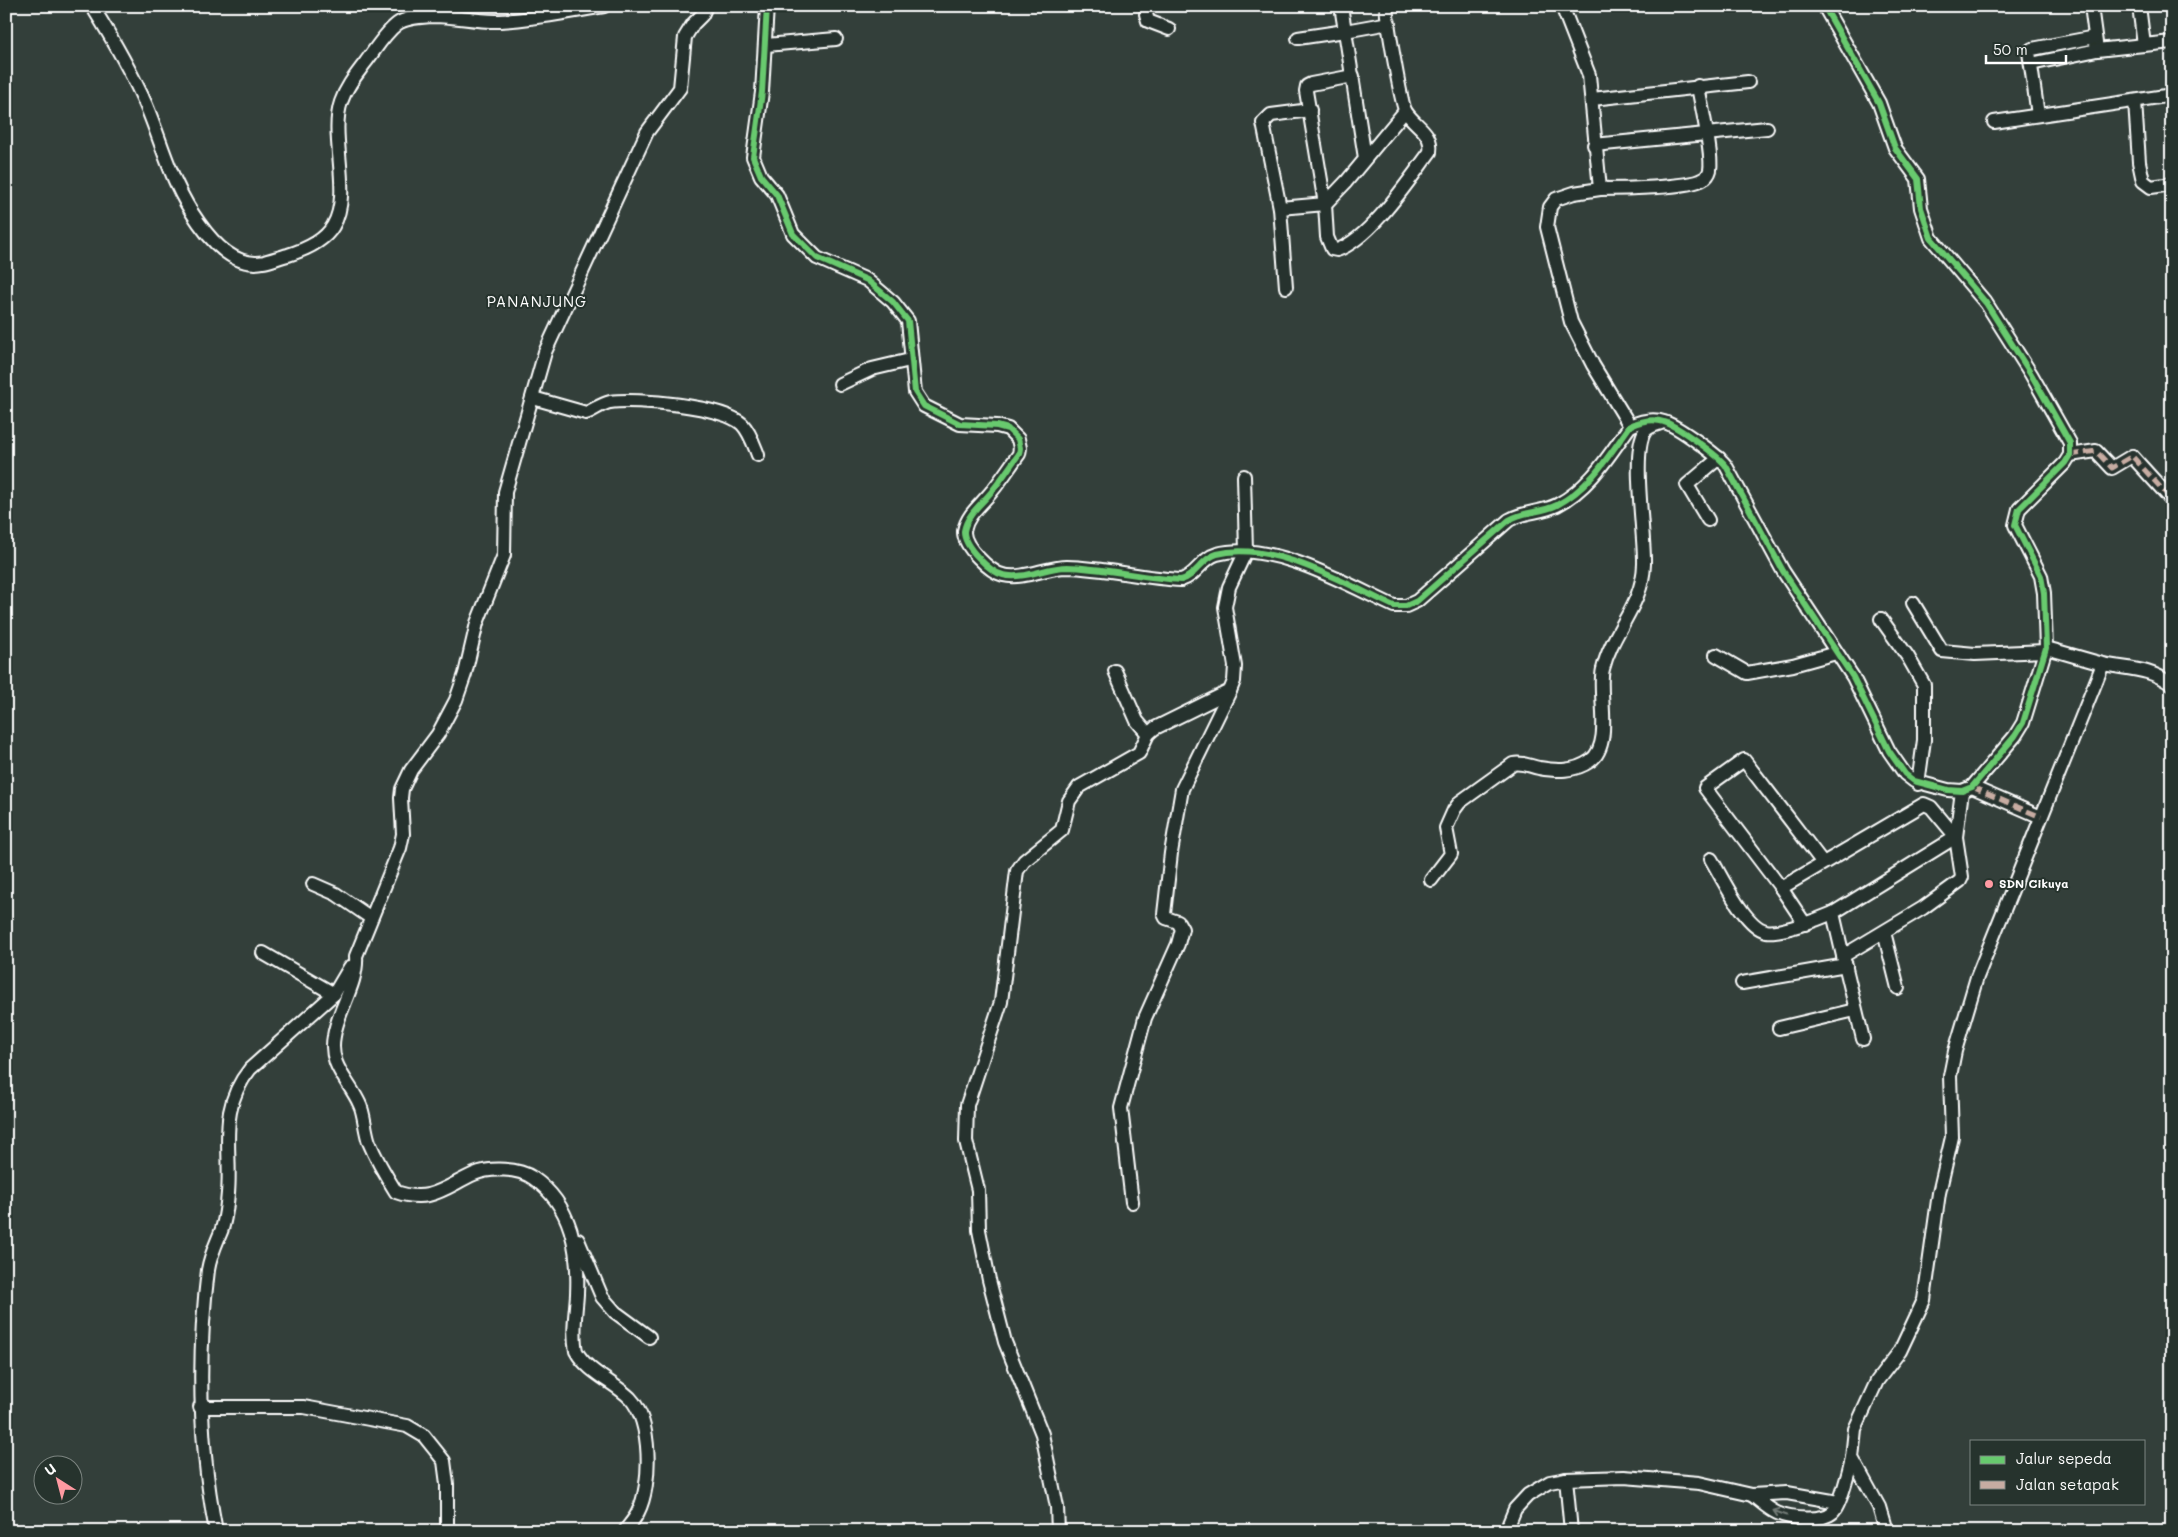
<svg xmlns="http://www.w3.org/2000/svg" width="2178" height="1537" viewBox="0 0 2178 1537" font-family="Mali,sans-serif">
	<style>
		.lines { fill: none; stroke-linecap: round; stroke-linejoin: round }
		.minor-casing { stroke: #fff; stroke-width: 16 }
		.minor { stroke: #26332d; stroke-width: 12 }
		.quiet { stroke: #c7aca2; stroke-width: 5; stroke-dasharray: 10 5; stroke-linecap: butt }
		.cycleway-casing { stroke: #26332d; stroke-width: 9 }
		.cycleway { stroke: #67ca6e; stroke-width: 6 }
		.oneway { stroke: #727a76 }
		.poi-dot { fill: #ff9aa2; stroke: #26332d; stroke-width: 2 }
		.labels { text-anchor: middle; stroke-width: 4; stroke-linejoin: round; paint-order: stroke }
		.poi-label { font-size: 12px; font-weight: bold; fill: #fff; stroke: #26332d; text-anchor: start }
		.quarter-label { font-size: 15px; letter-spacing: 1px; fill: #fff; stroke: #26332d }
	</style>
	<rect width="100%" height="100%" fill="#333f3a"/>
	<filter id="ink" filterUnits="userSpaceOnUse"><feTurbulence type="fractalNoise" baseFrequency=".02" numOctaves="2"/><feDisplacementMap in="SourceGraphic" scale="10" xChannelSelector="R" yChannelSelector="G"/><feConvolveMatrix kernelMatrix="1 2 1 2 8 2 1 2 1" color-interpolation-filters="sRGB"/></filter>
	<g filter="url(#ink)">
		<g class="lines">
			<defs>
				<g id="minor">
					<path d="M92,6C112,38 131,71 146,105C164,148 171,184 199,223C213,243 236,268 264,262C272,260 280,257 288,255C304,250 324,242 333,226C353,193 329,137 341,102C346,87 356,75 365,63C375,50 384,34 397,24C407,17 422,17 434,16C456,16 478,22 500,21C535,19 570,12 604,6"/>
					<path d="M767,6L762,92L753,157L761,176L777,195L793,234L817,258L867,280L893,302L908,321L915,392L924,406L960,424L997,426L1008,429L1018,439L1020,448L1019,454C1010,466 1002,479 992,491C982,504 967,514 964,531C963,546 990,572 1003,575C1024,580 1046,567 1067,567C1106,568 1142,578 1181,580C1196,576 1202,558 1217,554C1272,540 1346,584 1394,606H1406L1417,601L1509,520C1524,511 1541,513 1557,505C1590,488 1609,455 1630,426C1641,421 1652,418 1664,422C1676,425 1719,456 1726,466L1783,571L1853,677L1889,751L1905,774L1914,781L1948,790L1962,791L1972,787L2015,736L2023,723L2046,648L2044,593L2041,576L2015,525L2019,509L2065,463L2070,455V443L2031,374L1986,303L1931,238L1921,208L1918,179L1895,148L1879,103L1824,6"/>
					<path d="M1149,6L1146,14L1148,21L1169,29"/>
					<path d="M1562,6L1589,75L1600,189L1574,193L1556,199L1550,207L1547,227L1571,322L1593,365L1630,426"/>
					<path d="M2091,6L2097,50L2172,42"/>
					<path d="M2139,6L2144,45"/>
					<path d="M1298,38L1345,31L1341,6"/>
					<path d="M766,45L836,39"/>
					<path d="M2031,64L2097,50"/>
					<path d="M1353,76L1311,84L1307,86L1306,91L1325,204L1327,237L1332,249L1337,250C1370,239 1409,180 1430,152C1433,132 1416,127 1406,112C1401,105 1387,20 1386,6"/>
					<path d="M1592,99L1748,82"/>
					<path d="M2135,101L2139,162L2143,181L2151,187L2172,184"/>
					<path d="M2038,115L2029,52L2032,49L2095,37"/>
					<path d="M1994,122L2172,95"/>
					<path d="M1594,145L1767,128"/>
					<path d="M1365,158L1345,31L1389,23"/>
					<path d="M1600,189C1618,189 1690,188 1703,179C1706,178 1709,174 1710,170C1713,154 1701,105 1698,86"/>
					<path d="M1280,208L1325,204L1346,182L1405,111"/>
					<path d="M1286,287L1280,208L1263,123L1271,115L1310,110"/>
					<path d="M840,384L872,369L910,360"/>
					<path d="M533,398L586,413C594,410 601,404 610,402C637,398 722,406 742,424C750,432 754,445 758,455"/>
					<path d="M2070,455L2096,451L2112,468L2132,456L2172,500"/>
					<path d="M1708,520L1687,485L1719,458"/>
					<path d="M1913,603L1942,651L1975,654L2046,651"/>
					<path d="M1881,619L1908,657L1924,685V740L1918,784"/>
					<path d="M2046,648C2065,653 2084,659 2103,664C2127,669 2152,668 2172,685"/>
					<path d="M1716,655L1747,673L1793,665L1836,653"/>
					<path d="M1115,671L1137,721L1148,734"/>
					<path d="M1972,787L2041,817"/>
					<path d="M1711,859C1722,877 1745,927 1766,931C1780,934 1819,919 1833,913"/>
					<path d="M1823,863L1744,760L1705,788L1781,888L1924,804L1931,807L1956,837L1833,913L1843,956"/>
					<path d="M1431,880L1451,854L1446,828L1454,810L1460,802L1513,764C1523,762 1529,766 1539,768C1557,771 1574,772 1590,761C1614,744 1597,692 1603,669C1612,631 1643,605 1644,564C1645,535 1631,452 1645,431C1649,426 1655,425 1661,423"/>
					<path d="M313,884L336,894L371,918"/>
					<path d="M1781,888L1805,924"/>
					<path d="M1884,932L1898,988"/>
					<path d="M263,953L334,994"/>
					<path d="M1742,983L1846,965"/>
					<path d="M1779,1028L1855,1010"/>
					<path d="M1863,1039L1843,956L1923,908L1960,881L1962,877L1956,837L1962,791"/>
					<path d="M1132,1202L1121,1108L1145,1018L1178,944L1182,929L1178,922L1166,918L1164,914L1171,853L1182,789L1230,691"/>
					<path d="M578,1240L602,1297L615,1312L649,1337"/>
					<path d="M200,1407H304L407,1426L424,1436L444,1461L447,1484V1531"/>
					<path d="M1566,1479L1571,1531"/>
					<path d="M1752,1495C1760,1501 1768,1509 1777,1513C1790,1519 1822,1522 1833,1512C1840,1507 1850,1467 1852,1458"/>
					<path d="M216,1531C199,1444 197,1358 208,1270C210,1257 215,1246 220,1234C225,1223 227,1205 228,1193C232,1148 217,1110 250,1069L334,994L350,967"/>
					<path d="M625,1531C629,1525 635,1519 638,1512C652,1485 652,1421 630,1398C614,1382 587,1372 576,1351C572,1333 576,1312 577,1294C579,1250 572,1205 533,1178C519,1168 490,1167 474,1174C445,1187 430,1204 396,1192C386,1176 376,1159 369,1142C365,1131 364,1113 360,1105C349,1080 328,1066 334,1036C338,1009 358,984 356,956L400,848L403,834L401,798L402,789L411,770L438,734L456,700L465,674L477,623L504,555L505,492L545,352L647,132L680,88L685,37L693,24L702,15L706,6"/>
					<path d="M1058,1531L1057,1507L1042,1434L1005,1342L989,1280L979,1230L978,1190L966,1141L967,1105L1001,1002L1017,871L1024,861L1062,830L1069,801L1079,787L1139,753L1148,734L1155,728L1230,691L1234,681L1235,666L1225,607L1229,587L1246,551L1244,476"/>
					<path d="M1506,1531L1515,1509L1528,1495L1550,1482L1566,1479L1624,1477L1699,1483L1752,1495L1787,1493L1838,1502"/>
					<path d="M1886,1531L1879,1507L1852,1458L1855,1429L1877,1381L1900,1351L1924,1300L1939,1193L1952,1137L1950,1076L1955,1051L1977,977L2103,664"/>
				</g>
			</defs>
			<use href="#minor" class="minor-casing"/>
			<use href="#minor" class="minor"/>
			<g class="quiet">
				<path d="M2070,455L2096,451L2112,468L2132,456L2172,500"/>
				<path d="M1972,787L2041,817"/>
			</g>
			<defs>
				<path id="cycleway" d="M767,6L762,92L753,157L761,176L777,195L793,234L817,258L867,280L893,302L908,321L915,392L924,406L960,424L997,426L1008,429L1018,439L1020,448L1019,454C1010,466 1002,479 992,491C982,504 967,514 964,531C963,546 990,572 1003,575C1024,580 1046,567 1067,567C1106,568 1142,578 1181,580C1196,576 1202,558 1217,554C1272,540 1346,584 1394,606H1406L1417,601L1509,520C1524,511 1541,513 1557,505C1590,488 1609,455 1630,426C1641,421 1652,418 1664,422C1676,425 1719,456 1726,466L1783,571L1853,677L1889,751L1905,774L1914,781L1948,790L1962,791L1972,787L2015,736L2023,723L2046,648L2044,593L2041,576L2015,525L2019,509L2065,463L2070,455V443L2031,374L1986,303L1931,238L1921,208L1918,179L1895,148L1879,103L1824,6"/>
			</defs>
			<use href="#cycleway" class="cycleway-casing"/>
			<use href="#cycleway" class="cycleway"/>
		</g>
		<defs><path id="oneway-shaft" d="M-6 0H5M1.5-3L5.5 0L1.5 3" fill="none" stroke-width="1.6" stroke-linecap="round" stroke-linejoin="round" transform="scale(1.25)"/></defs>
		<use class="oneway" href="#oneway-shaft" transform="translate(1780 1513) rotate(-161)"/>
	</g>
	<circle class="poi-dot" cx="1989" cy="884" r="5"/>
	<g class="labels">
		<g class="poi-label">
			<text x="1999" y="888">SDN Cikuya</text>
		</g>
		<g class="quarter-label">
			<text x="537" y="307">PANANJUNG</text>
		</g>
	</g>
	<rect width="2178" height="1537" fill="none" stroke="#26332d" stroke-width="25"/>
	<rect x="12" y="12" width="2153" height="1512" fill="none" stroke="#fff" stroke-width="2" filter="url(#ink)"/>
	<rect x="1970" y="1440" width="175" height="65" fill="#26332d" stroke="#7d8581"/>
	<rect x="1980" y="1456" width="25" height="8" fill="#67ca6e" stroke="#7d8581"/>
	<text x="2016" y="1464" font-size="15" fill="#ffffff">Jalur sepeda</text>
	<rect x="1980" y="1481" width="25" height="8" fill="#c7aca2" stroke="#7d8581"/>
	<text x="2016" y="1490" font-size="15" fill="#ffffff">Jalan setapak</text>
	<g transform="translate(58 1480) rotate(324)"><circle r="24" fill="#26332d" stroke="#7d8581"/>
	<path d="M0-4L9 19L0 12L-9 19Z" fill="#ff9aa2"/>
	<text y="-8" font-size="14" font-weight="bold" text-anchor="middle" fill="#ffffff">U</text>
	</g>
	<path d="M1986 55v8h80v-8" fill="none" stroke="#ffffff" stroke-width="2.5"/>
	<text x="1993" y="55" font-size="15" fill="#ffffff" stroke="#26332d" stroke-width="4" paint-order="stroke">50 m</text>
</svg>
